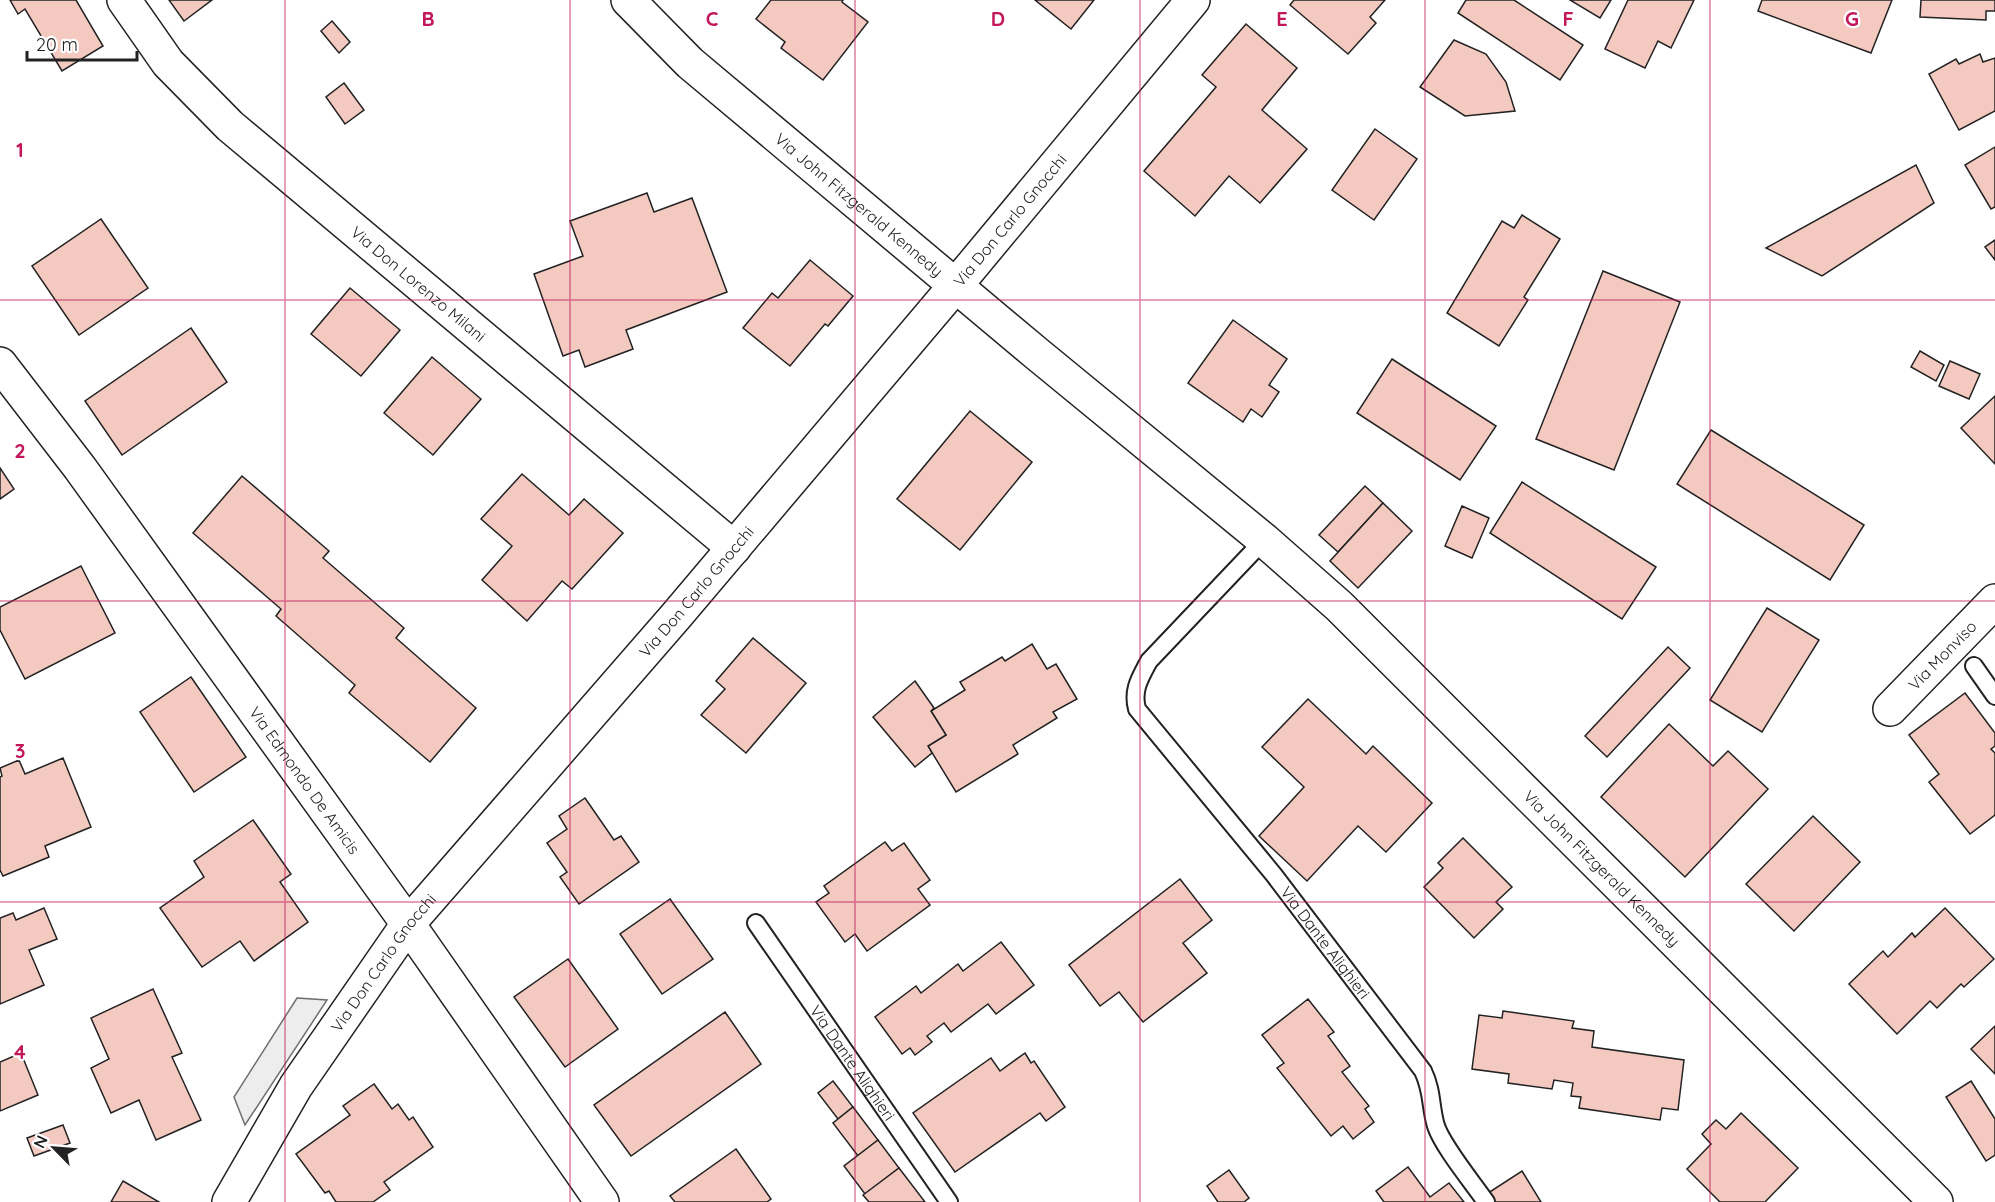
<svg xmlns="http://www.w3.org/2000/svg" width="1995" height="1202" viewBox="0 0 1995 1202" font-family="Quicksand,sans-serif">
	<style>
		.parking { fill: #ededed; stroke: #6f6f6f; stroke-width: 1.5 }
		.building { fill: #f3c9c0; stroke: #222; stroke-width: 1.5 }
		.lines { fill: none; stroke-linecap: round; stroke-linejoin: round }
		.lane-casing { stroke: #222; stroke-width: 20 }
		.street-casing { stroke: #222; stroke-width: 36 }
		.lane { stroke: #fff; stroke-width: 16 }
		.street { stroke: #fff; stroke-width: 33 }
		.grid { fill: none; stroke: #c2185b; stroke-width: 1.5; stroke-opacity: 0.55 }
		.labels { text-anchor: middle; stroke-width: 4.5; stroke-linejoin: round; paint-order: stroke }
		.street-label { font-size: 16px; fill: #222; stroke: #fff }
		.grid-label { font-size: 20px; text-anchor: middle; font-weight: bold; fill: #c2185b; stroke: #fff; stroke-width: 4.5; stroke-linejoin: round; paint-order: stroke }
	</style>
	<rect width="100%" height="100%" fill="#fff"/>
	<path class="parking" d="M297,998L327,1000L245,1125L234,1097Z"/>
	<g class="building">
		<path d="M10,0H76L103,46L62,71L25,9L18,14Z"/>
		<path d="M169,0H212L184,21Z"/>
		<path d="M771,0H843L842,2L868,22L823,80L781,48L785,42L756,19Z"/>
		<path d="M1035,0H1094L1071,29Z"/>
		<path d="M1294,0H1385L1370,17L1376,23L1348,54L1290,5Z"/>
		<path d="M1466,0H1514L1583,45L1560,80L1458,13Z"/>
		<path d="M1570,0H1611L1600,18Z"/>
		<path d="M1628,0H1694L1671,48L1658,41L1645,68L1605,49Z"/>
		<path d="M1762,0H1892L1871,53L1758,11Z"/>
		<path d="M1921,0H1995V11H1986V20L1920,17Z"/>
		<path d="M332,21L350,42L339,53L321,31Z"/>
		<path d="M1246,24L1297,68L1262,110L1307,149L1260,203L1229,176L1195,216L1144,171L1216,87L1202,75Z"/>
		<path d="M1454,40L1486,54L1506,82L1515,111L1465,116L1420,87Z"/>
		<path d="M1980,54L1983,62L1995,58V111L1959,130L1929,74L1956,59L1959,64Z"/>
		<path d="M344,83L364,110L345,124L326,97Z"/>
		<path d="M1375,129L1417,159L1374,220L1332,190Z"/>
		<path d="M1995,147V207L1991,209L1965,165Z"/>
		<path d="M1916,165L1934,203L1822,276L1766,248Z"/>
		<path d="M647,193L654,212L692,198L727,292L626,330L633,349L585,367L579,350L563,356L534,274L583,256L570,221Z"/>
		<path d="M1522,215L1560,239L1524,297L1528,300L1499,346L1447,313L1502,221L1514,228Z"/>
		<path d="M101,219L148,288L79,335L32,266Z"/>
		<path d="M1995,240V260L1985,247Z"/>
		<path d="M810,260L853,296L828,326L825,324L790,366L743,328L772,293L778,298Z"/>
		<path d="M1603,271L1680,302L1614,470L1536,439Z"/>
		<path d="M350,288L400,330L361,376L311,334Z"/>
		<path d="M1233,320L1287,359L1269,385L1279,392L1262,417L1251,409L1243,422L1188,383Z"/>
		<path d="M191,328L227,382L122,455L85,401Z"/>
		<path d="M1920,351L1944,365L1936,381L1911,367Z"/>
		<path d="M432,357L481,399L433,455L384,413Z"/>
		<path d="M1392,359L1496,426L1460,480L1357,413Z"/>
		<path d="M1950,361L1980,374L1969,399L1939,386Z"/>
		<path d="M1995,396V464L1961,428Z"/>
		<path d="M970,411L1032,462L960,550L897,499Z"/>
		<path d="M1711,430L1864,525L1830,580L1677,484Z"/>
		<path d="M0,468L14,489L0,499Z"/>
		<path d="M522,474L569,515L584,499L623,533L572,589L562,581L527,621L482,580L512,546L481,519Z"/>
		<path d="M242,476L329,551L323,558L404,628L396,638L476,708L430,762L349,693L355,685L276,616L281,609L193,533Z"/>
		<path d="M1522,482L1656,567L1622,619L1490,533Z"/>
		<path d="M1365,486L1383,503L1338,552L1319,535Z"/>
		<path d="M1383,503L1412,531L1358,588L1330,561Z"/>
		<path d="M1462,506L1489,518L1472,558L1445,546Z"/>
		<path d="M81,566L115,633L25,679L0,630V607Z"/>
		<path d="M1767,608L1819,640L1762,732L1710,700Z"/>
		<path d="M753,638L806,683L746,753L701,715L725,689L716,681Z"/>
		<path d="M1032,644L1047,669L1056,664L1077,699L1053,712L1057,718L1013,745L1018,754L956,792L928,746L946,735L931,711L965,690L960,682L1002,657L1005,661Z"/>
		<path d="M1668,647L1690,668L1607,757L1585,736Z"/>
		<path d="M191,677L246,757L194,792L140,712Z"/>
		<path d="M915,681L934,708L931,711L946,735L928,746L932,753L915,767L873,717Z"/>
		<path d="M1965,693L1995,733V746L1991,749L1995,753V815L1970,834L1929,782L1939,774L1909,735Z"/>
		<path d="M1308,699L1366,754L1373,746L1432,803L1386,852L1358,826L1307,881L1259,836L1304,787L1262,747Z"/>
		<path d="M1669,724L1713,766L1728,751L1768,789L1685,877L1601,797Z"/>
		<path d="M63,758L91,827L45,846L49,857L3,876L0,870V777L2,776L0,768L19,760L25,774Z"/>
		<path d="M585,798L614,840L621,836L639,862L579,904L560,877L567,872L547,843L567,829L559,816Z"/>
		<path d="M1813,816L1860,862L1794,931L1746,884Z"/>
		<path d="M253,820L291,874L280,882L308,922L254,961L240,941L202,967L160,908L204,877L194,861Z"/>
		<path d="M1463,838L1512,887L1496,902L1503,909L1474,938L1424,887L1443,868L1438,863Z"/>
		<path d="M885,842L892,851L904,843L930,880L918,889L930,905L867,951L855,934L845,942L816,902L829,893L824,886Z"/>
		<path d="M1180,879L1212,920L1183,943L1207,973L1143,1022L1119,992L1100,1006L1069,965Z"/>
		<path d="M670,899L713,959L662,994L620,934Z"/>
		<path d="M44,908L57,939L29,950L44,985L0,1004V918L13,913L16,920Z"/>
		<path d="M1945,908L1994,959L1964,987L1961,984L1937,1008L1930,1001L1897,1034L1849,984L1883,951L1888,957L1912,933L1915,937Z"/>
		<path d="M1001,942L1034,985L996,1014L988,1004L951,1032L944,1023L927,1036L932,1042L915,1055L910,1048L902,1054L875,1017L916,986L921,993L958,964L963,971Z"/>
		<path d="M568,959L618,1029L565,1067L514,997Z"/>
		<path d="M153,989L182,1053L172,1057L201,1120L156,1140L139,1100L111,1113L91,1068L109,1059L91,1018Z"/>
		<path d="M1308,999L1334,1032L1328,1036L1350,1066L1342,1072L1369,1106L1365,1109L1374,1122L1353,1139L1343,1126L1331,1136L1277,1068L1284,1063L1262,1035Z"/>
		<path d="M1503,1011L1574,1021L1572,1028L1594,1031L1592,1047L1684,1060L1678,1110L1662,1108L1660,1120L1579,1108L1581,1097L1571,1096L1573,1083L1554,1080L1552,1089L1508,1083L1509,1074L1472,1069L1479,1015L1502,1018Z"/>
		<path d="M725,1012L761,1064L631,1156L594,1105Z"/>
		<path d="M1995,1026V1074L1971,1049Z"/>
		<path d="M21,1053L38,1095L0,1111V1062Z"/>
		<path d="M1025,1053L1031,1063L1034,1061L1065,1107L1046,1121L1040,1113L955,1172L913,1113L991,1058L1000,1071Z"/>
		<path d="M833,1081L853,1107L838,1119L818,1093Z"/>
		<path d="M1971,1081L1995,1119V1155L1986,1161L1946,1097Z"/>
		<path d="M374,1084L392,1109L398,1104L409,1120L413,1117L433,1147L384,1182L390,1190L373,1202H336L329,1191L325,1193L296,1154L350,1115L343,1106Z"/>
		<path d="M853,1107L878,1140L858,1156L833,1123Z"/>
		<path d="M1741,1113L1798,1168L1765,1202H1720L1687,1169L1711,1144L1702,1134L1716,1120L1726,1129Z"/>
		<path d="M63,1125L70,1143L34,1156L27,1138Z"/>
		<path d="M878,1140L899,1168L865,1194L844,1166Z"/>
		<path d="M736,1149L771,1199L767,1202H675L670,1196Z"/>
		<path d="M1408,1167L1430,1197L1449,1183L1464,1202H1384L1376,1191Z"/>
		<path d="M899,1168L925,1202H869L863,1195Z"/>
		<path d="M1229,1170L1249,1198L1244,1202H1218L1207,1186Z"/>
		<path d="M1522,1171L1541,1202H1490L1485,1195Z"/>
		<path d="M123,1181L159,1202H111Z"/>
	</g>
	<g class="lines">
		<defs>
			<g id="lane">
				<path id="s1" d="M1264,540L1149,661C1140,678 1132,690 1137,709L1274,875L1423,1071C1433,1092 1430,1106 1436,1126C1443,1147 1473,1183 1486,1202"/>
				<path d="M1974,666L1995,696"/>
				<path id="s2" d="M756,923L949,1202"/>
			</g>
			<g id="street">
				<path id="s3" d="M124,0L168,63L230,126L734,548"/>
				<path id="s4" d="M628,0L690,63L1036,353L1264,540L1339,606L1936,1202"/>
				<path id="s5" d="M0,364L80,468L408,924L602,1202"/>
				<path id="s6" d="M1890,709L1995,601"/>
				<path id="s7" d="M229,1202L296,1086L408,924L676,616L956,285L1193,0"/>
			</g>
		</defs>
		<use href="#lane" class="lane-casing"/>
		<use href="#street" class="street-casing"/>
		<use href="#lane" class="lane"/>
		<use href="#street" class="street"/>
	</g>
	<path class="grid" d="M285,0V1202M570,0V1202M855,0V1202M1140,0V1202M1425,0V1202M1710,0V1202M0,300H1995M0,601H1995M0,902H1995"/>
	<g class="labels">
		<g class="street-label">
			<text dy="6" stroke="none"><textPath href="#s4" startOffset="309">Via John Fitzgerald Kennedy</textPath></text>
			<text dy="6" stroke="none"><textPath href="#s7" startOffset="1257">Via Don Carlo Gnocchi</textPath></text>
			<text dy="6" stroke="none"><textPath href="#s3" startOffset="411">Via Don Lorenzo Milani</textPath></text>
			<text dy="6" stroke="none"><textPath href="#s7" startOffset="771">Via Don Carlo Gnocchi</textPath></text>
			<text dy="6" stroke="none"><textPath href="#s6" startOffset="75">Via Monviso</textPath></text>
			<text dy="6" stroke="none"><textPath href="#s5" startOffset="516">Via Edmondo De Amicis</textPath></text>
			<text dy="6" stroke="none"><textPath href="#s4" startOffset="1306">Via John Fitzgerald Kennedy</textPath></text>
			<text dy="6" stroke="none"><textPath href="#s1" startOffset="518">Via Dante Alighieri</textPath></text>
			<text dy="6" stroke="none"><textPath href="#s7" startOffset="285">Via Don Carlo Gnocchi</textPath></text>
			<text dy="6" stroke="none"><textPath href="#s2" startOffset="170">Via Dante Alighieri</textPath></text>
		</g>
	</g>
	<g class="grid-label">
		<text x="428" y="26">B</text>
		<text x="712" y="26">C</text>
		<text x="998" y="26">D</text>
		<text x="1282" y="26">E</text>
		<text x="1568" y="26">F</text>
		<text x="1852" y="26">G</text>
		<text x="20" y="157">1</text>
		<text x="20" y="458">2</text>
		<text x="20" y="758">3</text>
		<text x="20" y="1059">4</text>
	</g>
	<g transform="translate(54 1148) rotate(295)" stroke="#ffffff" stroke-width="4.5" paint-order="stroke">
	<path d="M0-4.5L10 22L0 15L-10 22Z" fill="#222222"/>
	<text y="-9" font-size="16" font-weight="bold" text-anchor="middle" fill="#222222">N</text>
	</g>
	<path d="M27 51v9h110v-9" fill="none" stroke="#222222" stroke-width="3"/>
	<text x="36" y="51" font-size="18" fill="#222222" stroke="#ffffff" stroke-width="4.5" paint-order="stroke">20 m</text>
</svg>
